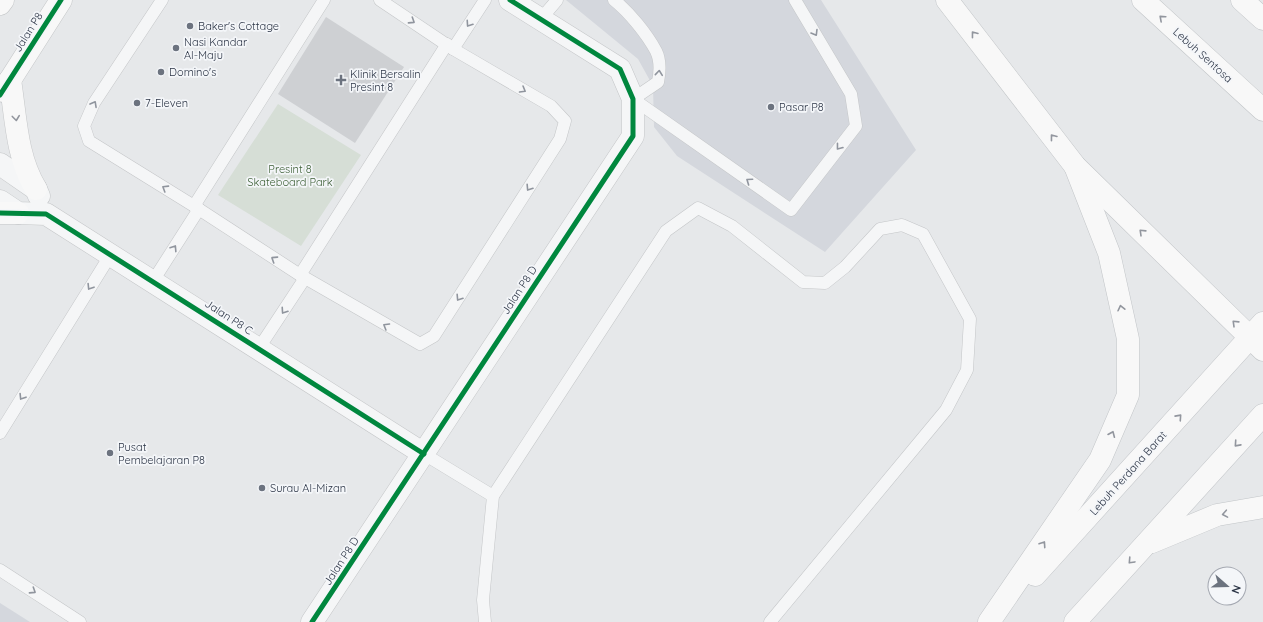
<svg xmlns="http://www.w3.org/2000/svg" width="1263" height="622" viewBox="0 0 1263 622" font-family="Quicksand,sans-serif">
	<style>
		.built { fill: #d4d7dd }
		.green { fill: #d6ded6 }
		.building { fill: #ced0d3 }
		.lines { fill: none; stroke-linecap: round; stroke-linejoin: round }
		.lane-casing { stroke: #c4c6c8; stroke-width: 13 }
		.street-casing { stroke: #c4c6c8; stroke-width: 23 }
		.secondary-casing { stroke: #c4c6c8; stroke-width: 23 }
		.primary-casing { stroke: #c2c5c8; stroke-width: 23 }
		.lane { stroke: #f5f6f7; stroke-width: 12 }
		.street { stroke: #f5f6f7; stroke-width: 22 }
		.secondary { stroke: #f8f8f8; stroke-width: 22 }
		.primary { stroke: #f8f8f8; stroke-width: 22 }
		.cycleway-casing { stroke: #f4f6f9; stroke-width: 8 }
		.cycleway { stroke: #00873e; stroke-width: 5 }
		.oneway { stroke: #92969e }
		.oneway2 { stroke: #90959e }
		.poi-dot { fill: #6c737f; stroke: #f4f6f9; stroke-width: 1.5 }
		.labels { text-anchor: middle; stroke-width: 3.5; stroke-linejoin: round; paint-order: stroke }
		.poi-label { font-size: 11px; fill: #2b3445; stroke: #f4f6f9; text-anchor: start }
		.street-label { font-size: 11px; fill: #2b3445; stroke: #f4f6f9 }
		.park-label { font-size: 11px; fill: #3f6138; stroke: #f4f6f9 }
	</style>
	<rect width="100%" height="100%" fill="#e6e8ea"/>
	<g class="built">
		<path d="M566,0H821L916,150L825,252L677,156L654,127L653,86L638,59Z"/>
		<path d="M0,603L30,622H0Z"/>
	</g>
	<path class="green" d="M278,104L361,155L301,246L218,195Z"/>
	<path class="building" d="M326,17L404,67L355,143L278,94Z"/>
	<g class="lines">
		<defs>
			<g id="lane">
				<path d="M162,0L94,103L84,126L89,141L194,206L300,275L420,344L434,336L560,139L565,121L551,106L453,49L380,0"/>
				<path d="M614,0C629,12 647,34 656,51C661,61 660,72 658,82L633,99L791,210L856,126L851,94L795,0"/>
				<path d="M540,20L557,0"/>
				<path d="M453,49L485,0"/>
				<path d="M194,206L324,0"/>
				<path d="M300,275L447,44"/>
				<path d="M153,281L199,209"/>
				<path d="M259,348L305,278"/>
				<path d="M0,433L111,254"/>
				<path d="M424,454L493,496"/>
				<path d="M0,570L80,622"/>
				<path d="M485,622L483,600L493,496L666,231L698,208L732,226L803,282L825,283L845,267L880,229L902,225L923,234L970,319L967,370L946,410L770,622"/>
			</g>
			<g id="street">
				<path d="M0,164L36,189L39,196"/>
				<path d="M0,201L18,213L46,214L424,454"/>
				<path d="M312,622L633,136V99L620,69L510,0"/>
			</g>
			<g id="secondary">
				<path d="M0,4L3,0"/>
				<path d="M10,80C16,117 16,156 36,189"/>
				<path d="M3,91L61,0"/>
				<path d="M0,213H18"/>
			</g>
			<g id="primary">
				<path d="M947,0L1075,166L1263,350"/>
				<path d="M1143,0L1263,110"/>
				<path d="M1242,0L1263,19"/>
				<path d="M1152,542L1217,515L1263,507"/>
				<path d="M1035,575L1263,323"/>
				<path d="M989,622L1100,460L1128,395V339L1109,253L1075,166"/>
				<path d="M1075,622L1263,415"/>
			</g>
		</defs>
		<use href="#lane" class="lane-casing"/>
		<use href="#street" class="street-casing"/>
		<use href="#secondary" class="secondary-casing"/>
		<use href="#primary" class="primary-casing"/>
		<use href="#lane" class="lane"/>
		<use href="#street" class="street"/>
		<use href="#secondary" class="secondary"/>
		<use href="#primary" class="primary"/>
		<defs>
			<g id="cycleway">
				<path d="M0,95L61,0"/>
				<path d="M0,213L46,214L424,454"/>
				<path d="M312,622L633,136V99L620,69L510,0"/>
			</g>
		</defs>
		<use href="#cycleway" class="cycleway-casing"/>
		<use href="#cycleway" class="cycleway"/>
	</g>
	<defs><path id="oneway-chevron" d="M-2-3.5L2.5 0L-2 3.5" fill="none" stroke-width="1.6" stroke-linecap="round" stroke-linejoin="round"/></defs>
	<g class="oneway">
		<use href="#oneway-chevron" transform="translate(1162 18) rotate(-138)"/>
		<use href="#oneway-chevron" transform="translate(974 34) rotate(-128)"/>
		<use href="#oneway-chevron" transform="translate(16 118) rotate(83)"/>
		<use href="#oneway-chevron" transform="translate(1053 137) rotate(-128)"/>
		<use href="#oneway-chevron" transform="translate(1142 232) rotate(-136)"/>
		<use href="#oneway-chevron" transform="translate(1121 308) rotate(-103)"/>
		<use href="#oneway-chevron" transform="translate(1235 323) rotate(-136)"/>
		<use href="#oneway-chevron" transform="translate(1179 417) rotate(-48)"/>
		<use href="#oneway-chevron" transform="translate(1112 434) rotate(-67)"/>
		<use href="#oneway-chevron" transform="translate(1237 444) rotate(132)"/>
		<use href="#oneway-chevron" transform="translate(1225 514) rotate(170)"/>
		<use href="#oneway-chevron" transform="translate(1043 544) rotate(-56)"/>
		<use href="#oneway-chevron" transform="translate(1131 561) rotate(133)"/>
	</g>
	<g class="oneway2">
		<use href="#oneway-chevron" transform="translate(412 21) rotate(33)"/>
		<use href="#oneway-chevron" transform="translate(469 24) rotate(124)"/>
		<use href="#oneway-chevron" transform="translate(815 33) rotate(59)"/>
		<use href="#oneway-chevron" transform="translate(659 73) rotate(-84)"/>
		<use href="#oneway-chevron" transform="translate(523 90) rotate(30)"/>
		<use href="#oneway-chevron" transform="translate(94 104) rotate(-61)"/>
		<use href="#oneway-chevron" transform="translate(839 147) rotate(128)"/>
		<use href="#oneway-chevron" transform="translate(749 181) rotate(-145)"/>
		<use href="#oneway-chevron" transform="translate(165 188) rotate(-148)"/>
		<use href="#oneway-chevron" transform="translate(529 188) rotate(123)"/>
		<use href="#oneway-chevron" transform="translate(174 248) rotate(-57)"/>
		<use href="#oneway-chevron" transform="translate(274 259) rotate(-147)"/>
		<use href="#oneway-chevron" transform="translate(90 287) rotate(122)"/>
		<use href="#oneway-chevron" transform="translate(459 298) rotate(123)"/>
		<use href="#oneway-chevron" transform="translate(284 311) rotate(124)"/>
		<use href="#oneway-chevron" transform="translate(386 326) rotate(-149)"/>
		<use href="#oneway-chevron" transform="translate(22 397) rotate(122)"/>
		<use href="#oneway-chevron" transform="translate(33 591) rotate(33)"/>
	</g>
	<g class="poi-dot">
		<circle cx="190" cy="26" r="4"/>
		<circle cx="176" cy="48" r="4"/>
		<circle cx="161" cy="72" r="4"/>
		<path d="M339 74h4v4h4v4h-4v4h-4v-4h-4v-4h4z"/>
		<circle cx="137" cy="103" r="4"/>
		<circle cx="771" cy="107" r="4"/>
		<circle cx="110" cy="453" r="4"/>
		<circle cx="262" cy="488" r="4"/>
	</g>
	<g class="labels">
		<g class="poi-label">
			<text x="198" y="30">Baker's Cottage</text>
			<text x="184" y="46">Nasi Kandar<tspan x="184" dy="13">Al-Maju</tspan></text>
			<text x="169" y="76">Domino's</text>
			<text x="350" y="78">Klinik Bersalin<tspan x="350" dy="13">Presint 8</tspan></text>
			<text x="145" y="107">7-Eleven</text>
			<text x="779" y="111">Pasar P8</text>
			<text x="118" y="451">Pusat<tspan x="118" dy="13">Pembelajaran P8</tspan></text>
			<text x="270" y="492">Surau Al-Mizan</text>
		</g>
		<g class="street-label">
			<text transform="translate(28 32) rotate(-58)" y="4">Jalan P8</text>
			<text transform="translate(1203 55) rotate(42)" y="4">Lebuh Sentosa</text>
			<text transform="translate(519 290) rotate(-57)" y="4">Jalan P8 D</text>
			<text transform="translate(229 317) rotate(33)" y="4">Jalan P8 C</text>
			<text transform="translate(1128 473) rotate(-48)" y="4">Lebuh Perdana Barat</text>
			<text transform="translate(341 561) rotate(-57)" y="4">Jalan P8 D</text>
		</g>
		<g class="park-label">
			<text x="290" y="173">Presint 8<tspan x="290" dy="13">Skateboard Park</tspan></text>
		</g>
	</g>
	<g transform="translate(1227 586) rotate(110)"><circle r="19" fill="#f4f6f9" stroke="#a4a8b1"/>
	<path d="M0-3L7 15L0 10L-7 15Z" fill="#6c737f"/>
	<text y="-6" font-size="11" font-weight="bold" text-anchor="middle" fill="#2b3445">N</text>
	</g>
</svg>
